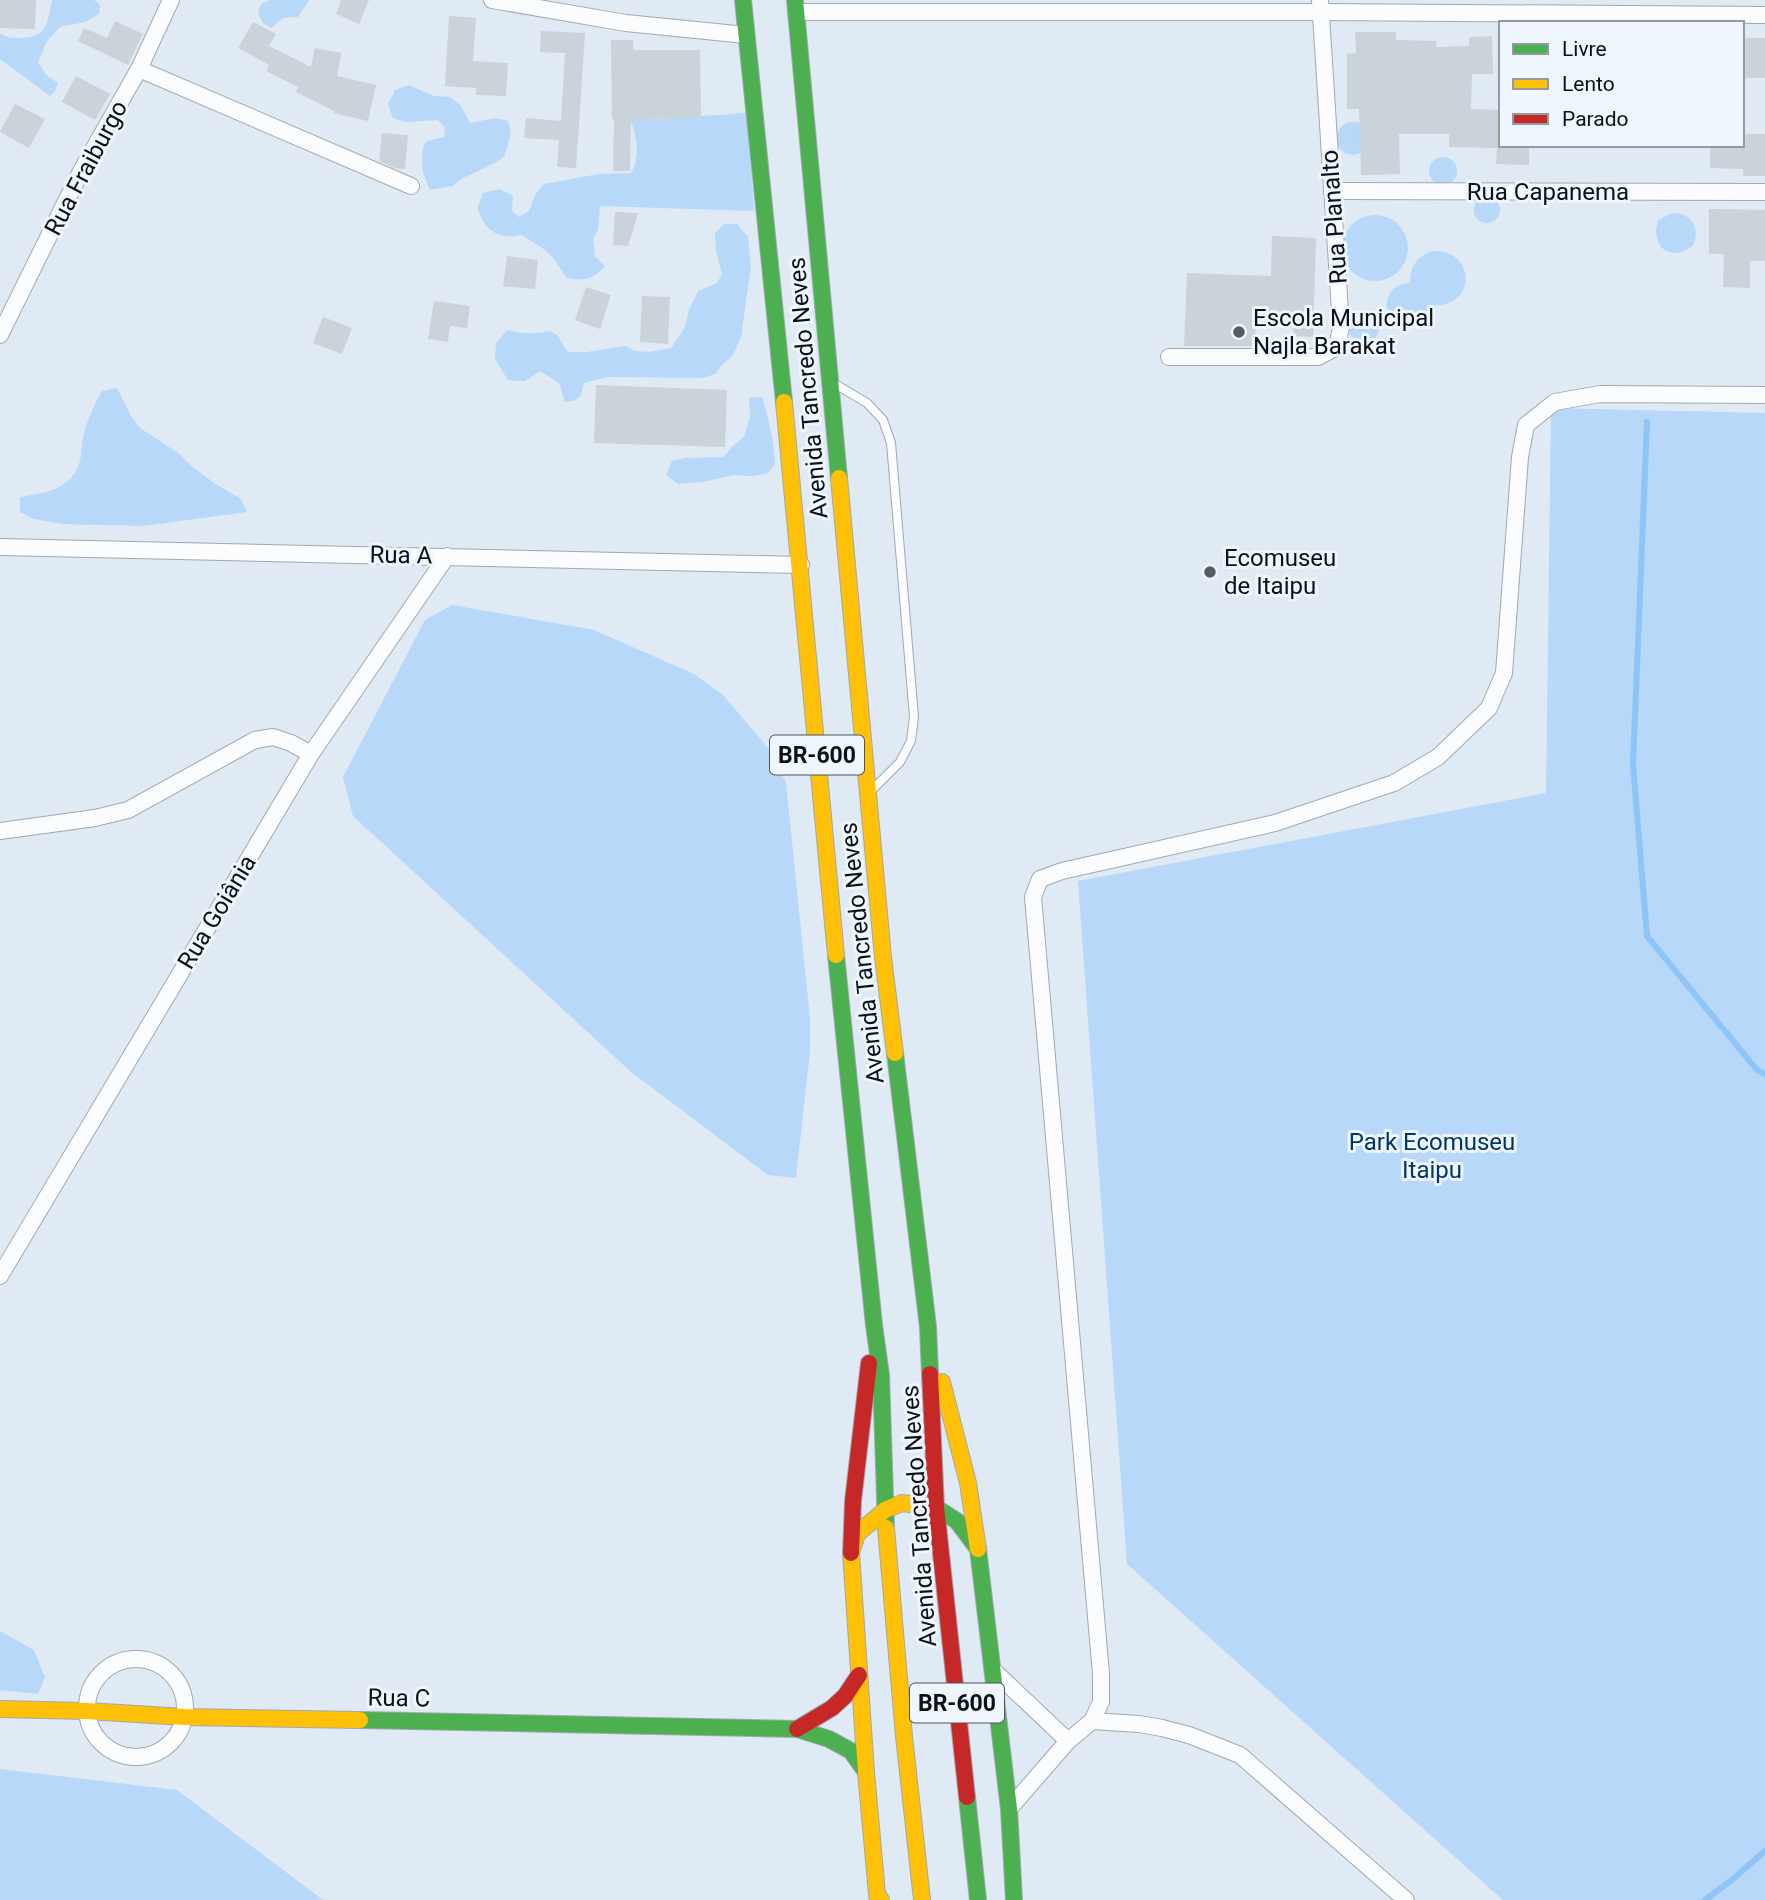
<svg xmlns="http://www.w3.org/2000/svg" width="1765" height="1900" viewBox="0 0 1765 1900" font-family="Roboto,sans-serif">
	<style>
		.green { fill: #b7d8f8 }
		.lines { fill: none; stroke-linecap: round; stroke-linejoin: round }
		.stream { stroke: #8ec5f8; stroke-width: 6 }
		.building { fill: #cad2da }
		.lane-casing { stroke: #a0a9b0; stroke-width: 10 }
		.street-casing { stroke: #a0a9b0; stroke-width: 18 }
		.fast-casing { stroke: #a0a9b0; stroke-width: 18 }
		.slow-casing { stroke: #a0a9b0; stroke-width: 18 }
		.jam-casing { stroke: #a0a9b0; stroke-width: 18 }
		.lane { stroke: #fafcfd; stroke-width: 8 }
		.street { stroke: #fafcfd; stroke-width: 16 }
		.fast { stroke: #4caf50; stroke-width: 16 }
		.slow { stroke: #ffc107; stroke-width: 16 }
		.jam { stroke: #c62828; stroke-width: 16 }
		.poi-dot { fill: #555d64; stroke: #eef5fd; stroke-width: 2.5 }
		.labels { text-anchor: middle; stroke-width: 6; stroke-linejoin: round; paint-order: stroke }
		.shield { fill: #eef5fd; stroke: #4f555c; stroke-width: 2 }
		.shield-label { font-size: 23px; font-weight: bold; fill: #0b1117 }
		.street-label { font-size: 24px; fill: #0b1117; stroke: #eef5fd }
		.poi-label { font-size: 24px; fill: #0b1117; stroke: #eef5fd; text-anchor: start }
		.park-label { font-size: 24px; fill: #003863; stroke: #eef5fd }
	</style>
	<rect width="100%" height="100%" fill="#dfeaf4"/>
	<g class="green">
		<path d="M52,0H94L100,5L99,14L85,22L60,27L47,41L38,62L46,75L58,83L55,91L50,96L0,59V33C6,38 13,38 21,38C49,38 47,21 52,0Z"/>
		<path d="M270,0H309L298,17L283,18L271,28L262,22L258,13L261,4Z"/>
		<path d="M409,85L434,96L450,97L461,106L470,123L495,118L508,121L511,133L505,155L497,162L461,179L453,186L430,190L423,173L422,157L424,144L428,141L444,137L445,128L438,120L405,122L393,118L388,104L395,90Z"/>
		<path d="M747,113L754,211L600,206L598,229L593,240L595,256L605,266C592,280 585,281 567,278C560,269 555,258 546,251C539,245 530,241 522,235C498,240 485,231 477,208L483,193L500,189L513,196L512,211L519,217L529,211L535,195L544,184L599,174L631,173C641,156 637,137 630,119H661Z"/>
		<path d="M1348,122H1358L1364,125L1365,151C1342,165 1324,135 1348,122Z"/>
		<circle cx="1443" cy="171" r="14"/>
		<circle cx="1487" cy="210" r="13"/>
		<path d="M1673,213C1691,213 1701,228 1693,245C1682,256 1661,257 1657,238C1655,232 1657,226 1658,220Z"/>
		<circle cx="1375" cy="248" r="33"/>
		<path d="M724,224H737L748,237L751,266L741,337L733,355L721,366L715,374L703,378L607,377L584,383L581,395L574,401L565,402L559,383L540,371L525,381L508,380L495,359L496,343L507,330C522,334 535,334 550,331L557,335L568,352H587L625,346L636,351L649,352L671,348L685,327L689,310L698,291L717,283L722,274L716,250L715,233Z"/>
		<path d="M1432,251C1478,249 1477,311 1429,305C1427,315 1422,322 1412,324C1382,330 1376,284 1410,283C1410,266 1417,257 1432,251Z"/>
		<circle cx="1364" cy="328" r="15"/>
		<path d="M117,388L131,416L140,428L178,453L189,464L214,483L241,499L247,512L143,526L62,524L34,519L20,512V497C43,493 71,490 79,464C82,456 81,446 83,437C87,421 94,405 102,391Z"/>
		<path d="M762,397C769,419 774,441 775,464L768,473L751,476L735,475L702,482L678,484L666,475L672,461L685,458L723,457L734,445L744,437L750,417L749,398Z"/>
		<path d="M1551,408L1765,413V1900H1503L1127,1564L1078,881L1546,793Z"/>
		<path d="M452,605L594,630L694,674L723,695L768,748L786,783L810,1018V1052L796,1178L768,1175L631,1072L353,816L343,777L425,620Z"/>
		<path d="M0,1631L34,1650L45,1677L38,1694L0,1690Z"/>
		<path d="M0,1769L177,1790L323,1900H0Z"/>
	</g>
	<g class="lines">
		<g class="stream">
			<path d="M1647,422L1633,765L1647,936L1757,1070L1765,1074"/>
			<path d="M1705,1900L1733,1879L1765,1851"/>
		</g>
	</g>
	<g class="building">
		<path d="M0,0H36L35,29L0,28Z"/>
		<path d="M341,0H369L359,24L336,14Z"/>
		<path d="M449,16L476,18L473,61L508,63L506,96L476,95V88L445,86Z"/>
		<path d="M115,21L143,34L128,65L78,41L84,28L107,38Z"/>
		<path d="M253,22L276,34L269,46L311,67L315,48L341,53L337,76L376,85L368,121L334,113V111L296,92L298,87L266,71L269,65L238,48Z"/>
		<path d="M541,31L585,33L576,168L557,167L559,140L524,138L526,118L561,121L565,53L540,52Z"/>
		<path d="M1355,32H1396V40L1437,41L1436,47L1469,46V37L1492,36L1493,74H1472L1471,109L1501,110V145H1529V165L1496,164L1497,148L1449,147V134H1399L1400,174L1361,175L1359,109H1347V54L1356,53Z"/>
		<rect x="1745" y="38" width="20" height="40"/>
		<path d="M611,40H633V50H700L701,118L631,119L630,171H613L614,119H612Z"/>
		<path d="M76,76L110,94L95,120L62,102Z"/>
		<path d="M15,104L45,119L29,148L0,132Z"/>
		<path d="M382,133L408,135L405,169L395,168L379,161Z"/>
		<path d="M1744,134H1765V176H1743V169L1710,168V145H1744Z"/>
		<path d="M1709,209L1765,210V261H1750V288L1723,287L1724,254H1709Z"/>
		<path d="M615,212L638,213L628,246L613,245Z"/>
		<path d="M1272,236L1316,238L1313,337L1293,336L1294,312L1256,311L1255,346H1184L1187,273L1271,276Z"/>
		<path d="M507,256L538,260L535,289L503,286Z"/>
		<path d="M586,287L611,295L600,329L575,320Z"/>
		<path d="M642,296L670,297L668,344L640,342Z"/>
		<path d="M434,301L470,306L467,328L450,326L448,342L428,339Z"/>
		<path d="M323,317L352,328L342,354L313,343Z"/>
		<path d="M596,385L727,390L725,447L594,443Z"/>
	</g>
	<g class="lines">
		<defs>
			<path id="lane" d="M835,384L867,403L883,420L891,443L914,717L911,741L900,762L873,789"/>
			<g id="street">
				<path d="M492,0L626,23L746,35"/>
				<path d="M796,12H1321L1765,15"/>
				<path d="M139,69L411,186"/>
				<path d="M1332,191L1765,192"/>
				<path d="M0,335L80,173L139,69L171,0"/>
				<path d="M1169,357H1318L1337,347L1341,327L1320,0"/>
				<path d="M0,547L801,565"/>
				<path d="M0,831L95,818L128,810L255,740L273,737L291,743L311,754"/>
				<path d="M0,1276L311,754L447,556"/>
				<circle cx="136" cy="1708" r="49"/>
				<path d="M993,1670L1068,1741"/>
				<path d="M1092,1721L1139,1724L1162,1728L1189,1735L1240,1755L1406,1900"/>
				<path d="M1009,1809L1068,1741L1092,1721L1101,1702V1674L1033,897L1040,879L1062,871L1275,823L1394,783L1438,757L1489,708L1504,673L1520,457L1526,425L1555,402L1600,394L1765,395"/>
			</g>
			<g id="fast">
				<path d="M743,0L784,402"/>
				<path d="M795,0L839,478"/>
				<path d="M836,955L874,1325L881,1375L886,1528"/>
				<path d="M895,1053L928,1327L930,1374"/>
				<path d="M935,1507L957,1521L978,1549L1009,1809L1014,1900"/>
				<path d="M360,1720L797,1729L829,1739L851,1751L866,1772"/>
				<path d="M967,1797L978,1900"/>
			</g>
			<g id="slow">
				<path d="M784,402C803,586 817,771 836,955"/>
				<path d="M839,478L883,957L895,1053"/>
				<path d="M942,1382L968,1483L978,1549"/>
				<path d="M886,1528L904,1736L922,1900"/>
				<path d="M0,1709L87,1711L185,1717L360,1720"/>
				<path d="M877,1894L878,1900"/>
				<path d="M881,1900L877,1894L866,1772L851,1553L857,1534L885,1510L902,1503L935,1507"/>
			</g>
			<g id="jam">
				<path d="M930,1374L936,1507L967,1797"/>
				<path d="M851,1553L853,1501L869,1363"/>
				<path d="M797,1729L832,1708L845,1696L859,1675"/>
			</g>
		</defs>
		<use href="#lane" class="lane-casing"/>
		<use href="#street" class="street-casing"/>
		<use href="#fast" class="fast-casing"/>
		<use href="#slow" class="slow-casing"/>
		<use href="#jam" class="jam-casing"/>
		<use href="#lane" class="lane"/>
		<use href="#street" class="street"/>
		<use href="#fast" class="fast"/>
		<use href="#slow" class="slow"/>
		<use href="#jam" class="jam"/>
	</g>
	<g class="poi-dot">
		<circle cx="1239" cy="332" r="7"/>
		<circle cx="1210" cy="572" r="7"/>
	</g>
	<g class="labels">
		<g class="shield">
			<rect x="770" y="735.5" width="94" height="39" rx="5"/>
			<rect x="910" y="1683.5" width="94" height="39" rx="5"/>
		</g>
		<g class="shield-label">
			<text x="817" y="763">BR-600</text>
			<text x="957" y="1711">BR-600</text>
		</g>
		<g class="street-label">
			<text transform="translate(86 168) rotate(-62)" y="8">Rua Fraiburgo</text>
			<text x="1548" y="200">Rua Capanema</text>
			<text transform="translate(1334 217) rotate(-94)" y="8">Rua Planalto</text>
			<text transform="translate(808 388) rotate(-95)" y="8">Avenida Tancredo Neves</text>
			<text transform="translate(401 555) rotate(1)" y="8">Rua A</text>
			<text transform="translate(217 912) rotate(-59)" y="8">Rua Goiânia</text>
			<text transform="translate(862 953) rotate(-96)" y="8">Avenida Tancredo Neves</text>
			<text transform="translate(919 1516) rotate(-94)" y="8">Avenida Tancredo Neves</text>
			<text transform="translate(399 1698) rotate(1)" y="8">Rua C</text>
		</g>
		<g class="poi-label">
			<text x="1253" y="326">Escola Municipal<tspan x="1253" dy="28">Najla Barakat</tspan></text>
			<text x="1224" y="566">Ecomuseu<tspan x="1224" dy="28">de Itaipu</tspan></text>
		</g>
		<g class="park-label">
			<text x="1432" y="1150">Park Ecomuseu<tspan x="1432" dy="28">Itaipu</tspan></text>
		</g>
	</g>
	<rect x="1499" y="21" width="245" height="126" fill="#eef5fd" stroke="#939aa1" stroke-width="2"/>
	<rect x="1513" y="44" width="35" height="10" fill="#4caf50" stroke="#939aa1" stroke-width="2"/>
	<text x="1562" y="56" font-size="21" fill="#0b1117">Livre</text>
	<rect x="1513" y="79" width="35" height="10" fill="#ffc107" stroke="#939aa1" stroke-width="2"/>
	<text x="1562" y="91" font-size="21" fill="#0b1117">Lento</text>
	<rect x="1513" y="114" width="35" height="10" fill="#c62828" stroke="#939aa1" stroke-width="2"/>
	<text x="1562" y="126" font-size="21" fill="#0b1117">Parado</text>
</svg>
